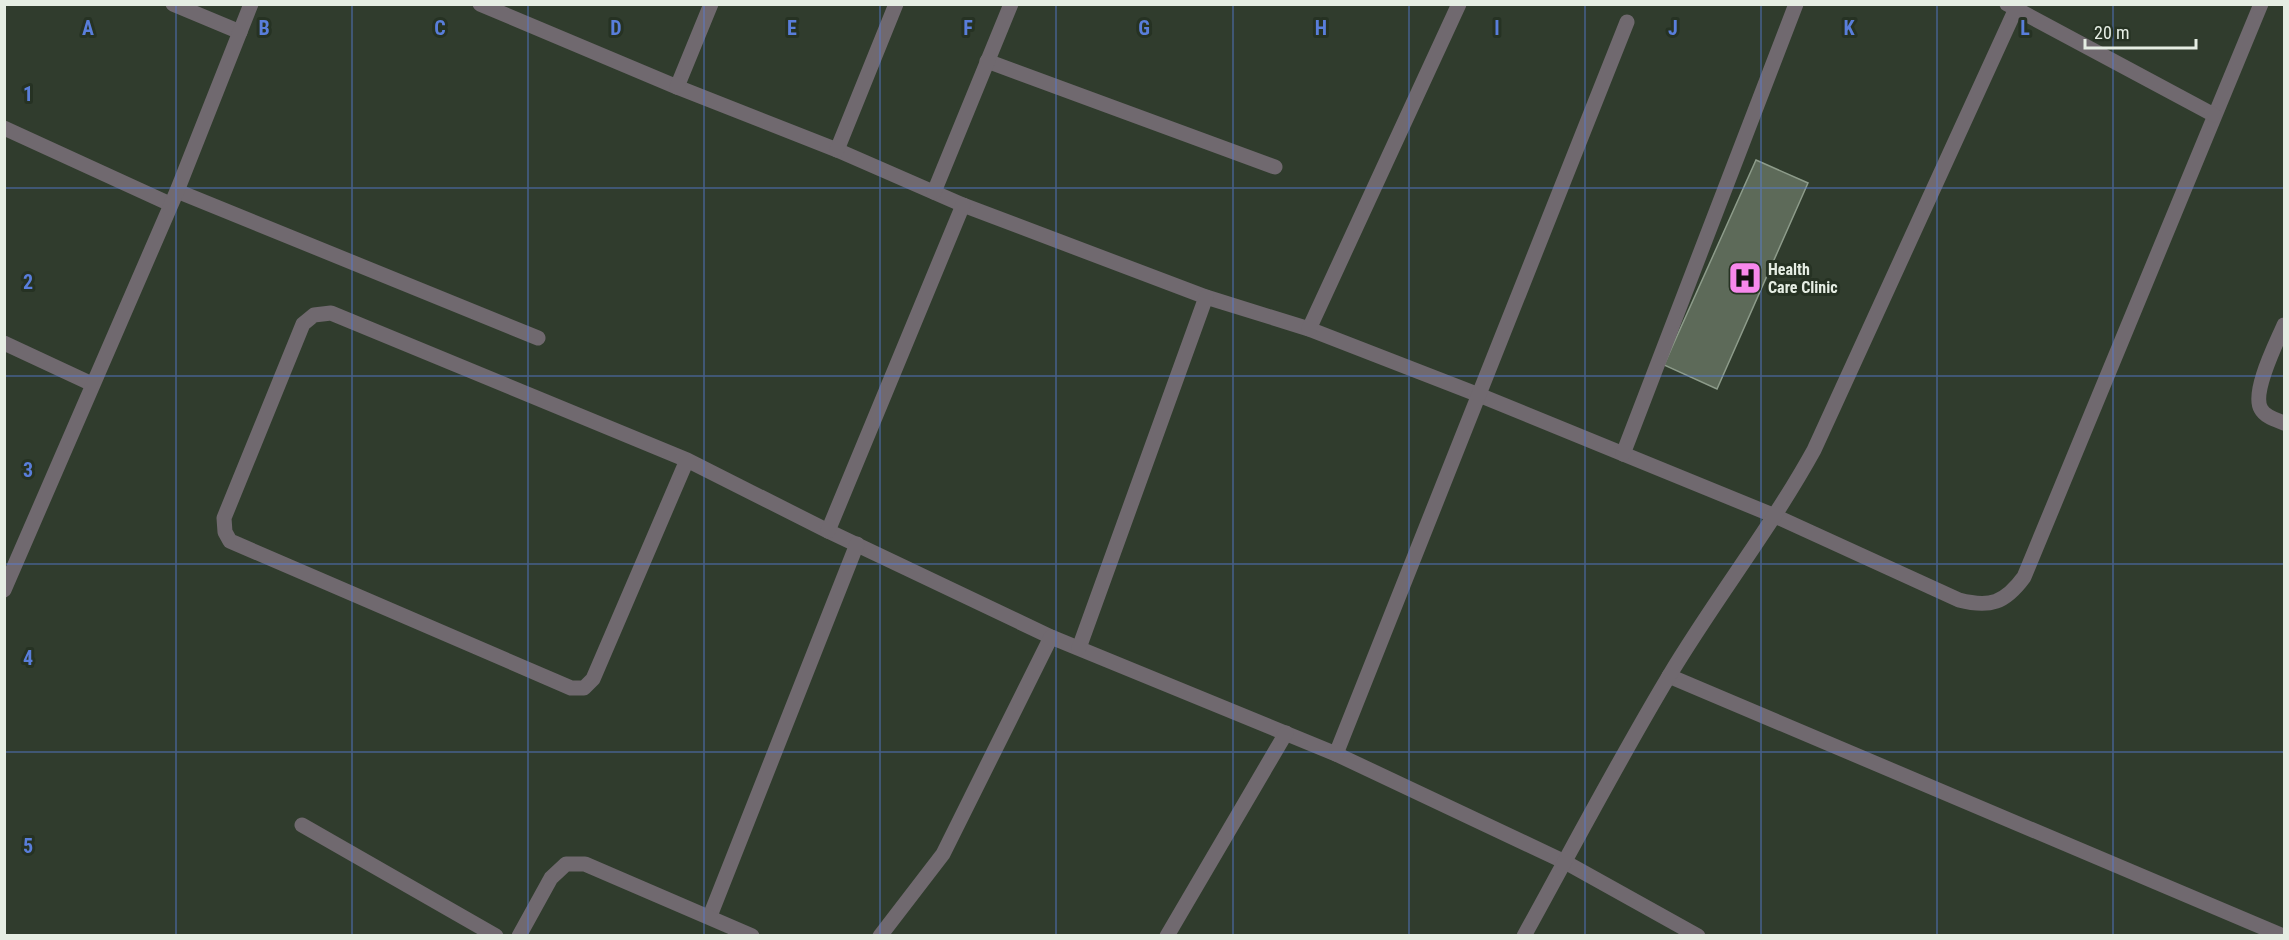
<svg xmlns="http://www.w3.org/2000/svg" width="2289" height="940" viewBox="0 0 2289 940" font-family="'Roboto Condensed',sans-serif">
	<style>
		.building { fill: #5d6a59; stroke: #8d9b8a; stroke-width: 1.5 }
		.lines { fill: none; stroke-linecap: round; stroke-linejoin: round }
		.minor { stroke: #70696f; stroke-width: 15 }
		.grid { fill: none; stroke: #597edb; stroke-width: 1.5; stroke-opacity: 0.55 }
		.labels { text-anchor: middle; stroke-width: 6; stroke-linejoin: round; paint-order: stroke }
		.poi-label { font-size: 16px; font-weight: bold; fill: #e5ede3; stroke: #263223; text-anchor: start }
		.grid-label { font-size: 20px; text-anchor: middle; font-weight: bold; fill: #597edb; stroke: #263223; stroke-width: 6; stroke-linejoin: round; paint-order: stroke }
	</style>
	<rect width="100%" height="100%" fill="#303c2d"/>
	<path class="building" d="M1756,160L1808,183L1717,389L1664,365Z"/>
	<g class="lines">
		<g class="minor">
			<path d="M173,4L240,32"/>
			<path d="M480,4L677,87L837,150L963,205L1206,297L1309,329L1479,395L1775,516L1959,600C1990,608 2005,603 2024,577L2261,4"/>
			<path d="M2007,4L2214,115"/>
			<path d="M987,61L1275,167"/>
			<path d="M677,87L711,4"/>
			<path d="M4,128L170,204"/>
			<path d="M837,150L896,4"/>
			<path d="M177,191L538,338"/>
			<path d="M934,192L1011,4"/>
			<path d="M2284,325C2277,342 2251,392 2261,409C2265,417 2277,420 2284,423"/>
			<path d="M1309,329L1459,4"/>
			<path d="M4,343L92,384"/>
			<path d="M1623,454L1796,4"/>
			<path d="M687,460L593,679L584,688H571L230,541L225,532L224,518L303,324L314,315L331,313L687,460L828,531L1051,637L1336,754L1565,862L1698,936"/>
			<path d="M828,531L963,205"/>
			<path d="M4,590L177,191L251,4"/>
			<path d="M1079,648L1206,297"/>
			<path d="M1669,676L2283,936"/>
			<path d="M1336,754L1627,22"/>
			<path d="M302,825L496,936"/>
			<path d="M710,916L857,544"/>
			<path d="M519,936L551,878L566,864H585L752,936"/>
			<path d="M880,936L943,854L1051,637"/>
			<path d="M1167,936L1286,733"/>
			<path d="M1524,936C1572,849 1618,761 1669,676C1715,599 1771,528 1814,450L2018,4"/>
		</g>
	</g>
	<path class="grid" d="M176,4V936M352,4V936M528,4V936M704,4V936M880,4V936M1056,4V936M1233,4V936M1409,4V936M1585,4V936M1761,4V936M1937,4V936M2113,4V936M4,188H2284M4,376H2284M4,564H2284M4,752H2284"/>
	<defs>
		<symbol id="hospital-square" viewBox="-11 -11 22 22"><rect x="-9" y="-9" width="18" height="18" rx="4" fill="#f788ec" stroke="#263223"/><path d="M-5-5h3v3.5h4V-5h3V5h-3V1.5h-4V5h-3Z" fill="#111"/></symbol>
	</defs>
	<g fill-rule="evenodd">
		<use href="#hospital-square" x="1726" y="259" width="38" height="38"/>
	</g>
	<g class="labels">
		<g class="poi-label">
			<text x="1768" y="275">Health<tspan x="1768" dy="18">Care Clinic</tspan></text>
		</g>
	</g>
	<g class="grid-label">
		<text x="88" y="35">A</text>
		<text x="264" y="35">B</text>
		<text x="440" y="35">C</text>
		<text x="616" y="35">D</text>
		<text x="792" y="35">E</text>
		<text x="968" y="35">F</text>
		<text x="1144" y="35">G</text>
		<text x="1321" y="35">H</text>
		<text x="1497" y="35">I</text>
		<text x="1673" y="35">J</text>
		<text x="1849" y="35">K</text>
		<text x="2025" y="35">L</text>
		<text x="28" y="101">1</text>
		<text x="28" y="289">2</text>
		<text x="28" y="477">3</text>
		<text x="28" y="665">4</text>
		<text x="28" y="853">5</text>
	</g>
	<rect width="2289" height="940" fill="none" stroke="#e5ede3" stroke-width="12"/>
	<path d="M2085 39v9h111v-9" fill="none" stroke="#e5ede3" stroke-width="3"/>
	<text x="2094" y="39" font-size="18" fill="#e5ede3" stroke="#263223" stroke-width="4.5" paint-order="stroke">20 m</text>
</svg>
